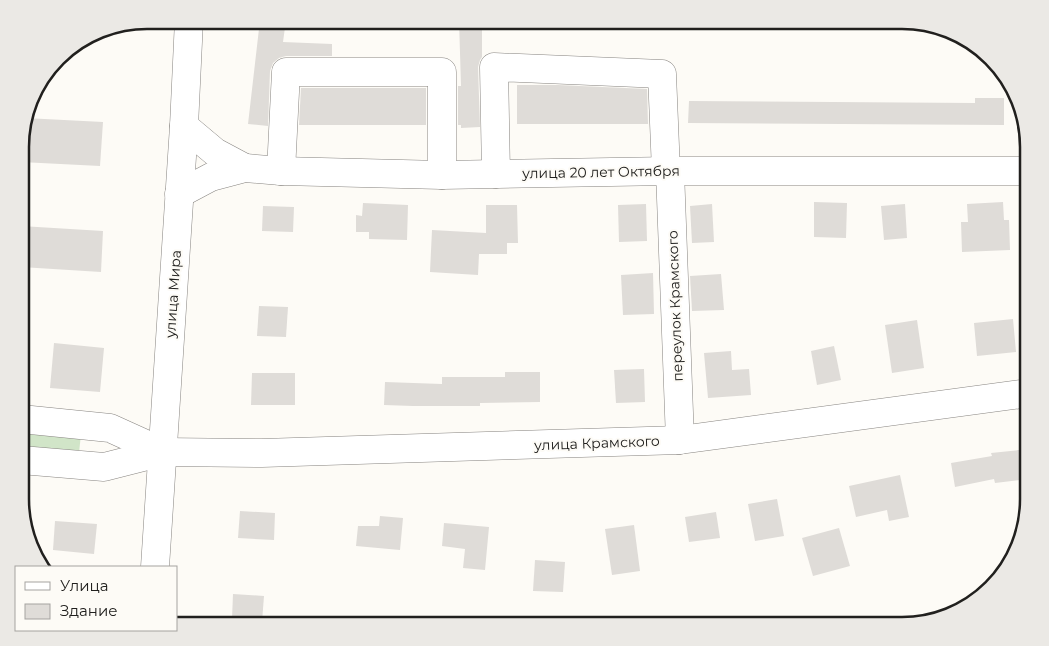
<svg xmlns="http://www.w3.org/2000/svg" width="1049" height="646" viewBox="0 0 1049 646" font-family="Montserrat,sans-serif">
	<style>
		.green { fill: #d1e5c8 }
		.building { fill: #dfdcd8 }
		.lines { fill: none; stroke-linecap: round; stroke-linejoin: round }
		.minor-casing { stroke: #878480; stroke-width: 29 }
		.minor { stroke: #fff; stroke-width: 28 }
		.labels { text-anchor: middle; stroke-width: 4; stroke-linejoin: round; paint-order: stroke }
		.street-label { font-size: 14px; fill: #21201e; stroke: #fdfbf6 }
		.rim { fill: none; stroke: #21201e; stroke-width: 2.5 }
	</style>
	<rect width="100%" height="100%" fill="#fdfbf6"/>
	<path class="green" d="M21,429L81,434L79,453L21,448Z"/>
	<g class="building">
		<path d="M260,20H286L283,42L332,44V56H286L279,58L273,63L270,71L268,126L248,124Z"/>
		<path d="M459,20H482V57L480,60L478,67L480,127L461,128V125H458V86H461Z"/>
		<path d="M517,85H558L647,89L648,124H517Z"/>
		<path d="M301,88H426V125H299Z"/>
		<path d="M975,98H1004V125L688,123L689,101L975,103Z"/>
		<path d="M25,118L103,122L100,166L21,162V130Z"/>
		<path d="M814,202L847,203L846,238L814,237Z"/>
		<path d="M1003,202L1004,220H1009L1010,250L962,252L961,222H968L967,204Z"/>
		<path d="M363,203L408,205L407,240L369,239V232H356V215L362,216Z"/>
		<path d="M646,204L647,241L619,242L618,205Z"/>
		<path d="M712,204L714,242L692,243L690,206Z"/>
		<path d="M905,204L907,238L884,240L881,206Z"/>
		<path d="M486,205H517L518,243H507V254H479L478,275L430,272L432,230L486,233Z"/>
		<path d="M263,206L294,207L293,232L262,231Z"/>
		<path d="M21,226L103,231L101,272L21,267Z"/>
		<path d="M653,273L654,314L623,315L621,275Z"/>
		<path d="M721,274L724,310L692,311L690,276Z"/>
		<path d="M259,306L288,307L286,337L257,336Z"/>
		<path d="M1013,319L1016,352L977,356L974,323Z"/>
		<path d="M917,320L924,368L892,373L885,325Z"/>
		<path d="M54,343L104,348L100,392L50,388Z"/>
		<path d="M834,346L841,380L817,385L811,351Z"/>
		<path d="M731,351L732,370L749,369L751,395L708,398L704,353Z"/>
		<path d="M644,369L645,402L616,403L614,370Z"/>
		<path d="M505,372H540V402L480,403V406H413L384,405L385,382L442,384V377H505Z"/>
		<path d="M252,373H295V405H251Z"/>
		<path d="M1029,449V479L995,483L994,479L955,487L951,463L992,456L991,453Z"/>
		<path d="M900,475L909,517L889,521L887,510L856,517L849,486Z"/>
		<path d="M777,499L784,536L755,541L748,504Z"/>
		<path d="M240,511L275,513L274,540L238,538Z"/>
		<path d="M716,512L720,538L689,542L685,517Z"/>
		<path d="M380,516L403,518L400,550L356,546L358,526H379Z"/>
		<path d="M55,521L97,524L94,554L53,550Z"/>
		<path d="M444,523L489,527L485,570L463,568L465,549L442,546Z"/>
		<path d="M634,525L640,571L612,575L605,529Z"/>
		<path d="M839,528L850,566L813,576L802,538Z"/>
		<path d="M535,560L565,562L563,592L533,591Z"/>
		<path d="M233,594L264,596L262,622L232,619Z"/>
	</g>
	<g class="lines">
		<defs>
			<g id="minor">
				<path d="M184,126L215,152L245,168"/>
				<path d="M281,171L286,72H442V175"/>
				<path d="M670,171L680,440"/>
				<path d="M496,174L494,67L662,74L666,171"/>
				<path d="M179,194L211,177L245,168L281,171L442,175L670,171H1029"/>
				<path d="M21,419L110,428L163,452"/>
				<path d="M21,460L104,467L163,452L262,453L680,440L1029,393"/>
				<path d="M155,567L184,126L189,20"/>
			</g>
		</defs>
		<use href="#minor" class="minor-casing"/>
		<use href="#minor" class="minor"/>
	</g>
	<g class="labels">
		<g class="street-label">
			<text transform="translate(601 172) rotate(-1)" y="5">улица 20 лет Октября</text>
			<text transform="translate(173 294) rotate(-86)" y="5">улица Мира</text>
			<text transform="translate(675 306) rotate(-92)" y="5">переулок Крамского</text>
			<text transform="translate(597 443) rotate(-2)" y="5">улица Крамского</text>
		</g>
	</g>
	<path d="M0 0H1049V646H0ZM147 29H902A118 118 0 0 1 1020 147V499A118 118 0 0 1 902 617H147A118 118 0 0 1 29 499V147A118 118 0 0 1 147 29Z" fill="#ebe9e5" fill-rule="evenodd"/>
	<path class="rim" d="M147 29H902A118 118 0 0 1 1020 147V499A118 118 0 0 1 902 617H147A118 118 0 0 1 29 499V147A118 118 0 0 1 147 29Z"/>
	<rect x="15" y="566" width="162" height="65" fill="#fdfbf6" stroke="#a5a3a0"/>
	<rect x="25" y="582" width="25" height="8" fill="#ffffff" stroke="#a5a3a0"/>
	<text x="60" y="591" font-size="15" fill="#21201e">Улица</text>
	<rect x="25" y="604" width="25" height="15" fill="#dfdcd8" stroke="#a5a3a0"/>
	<text x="60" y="616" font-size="15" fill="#21201e">Здание</text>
</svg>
